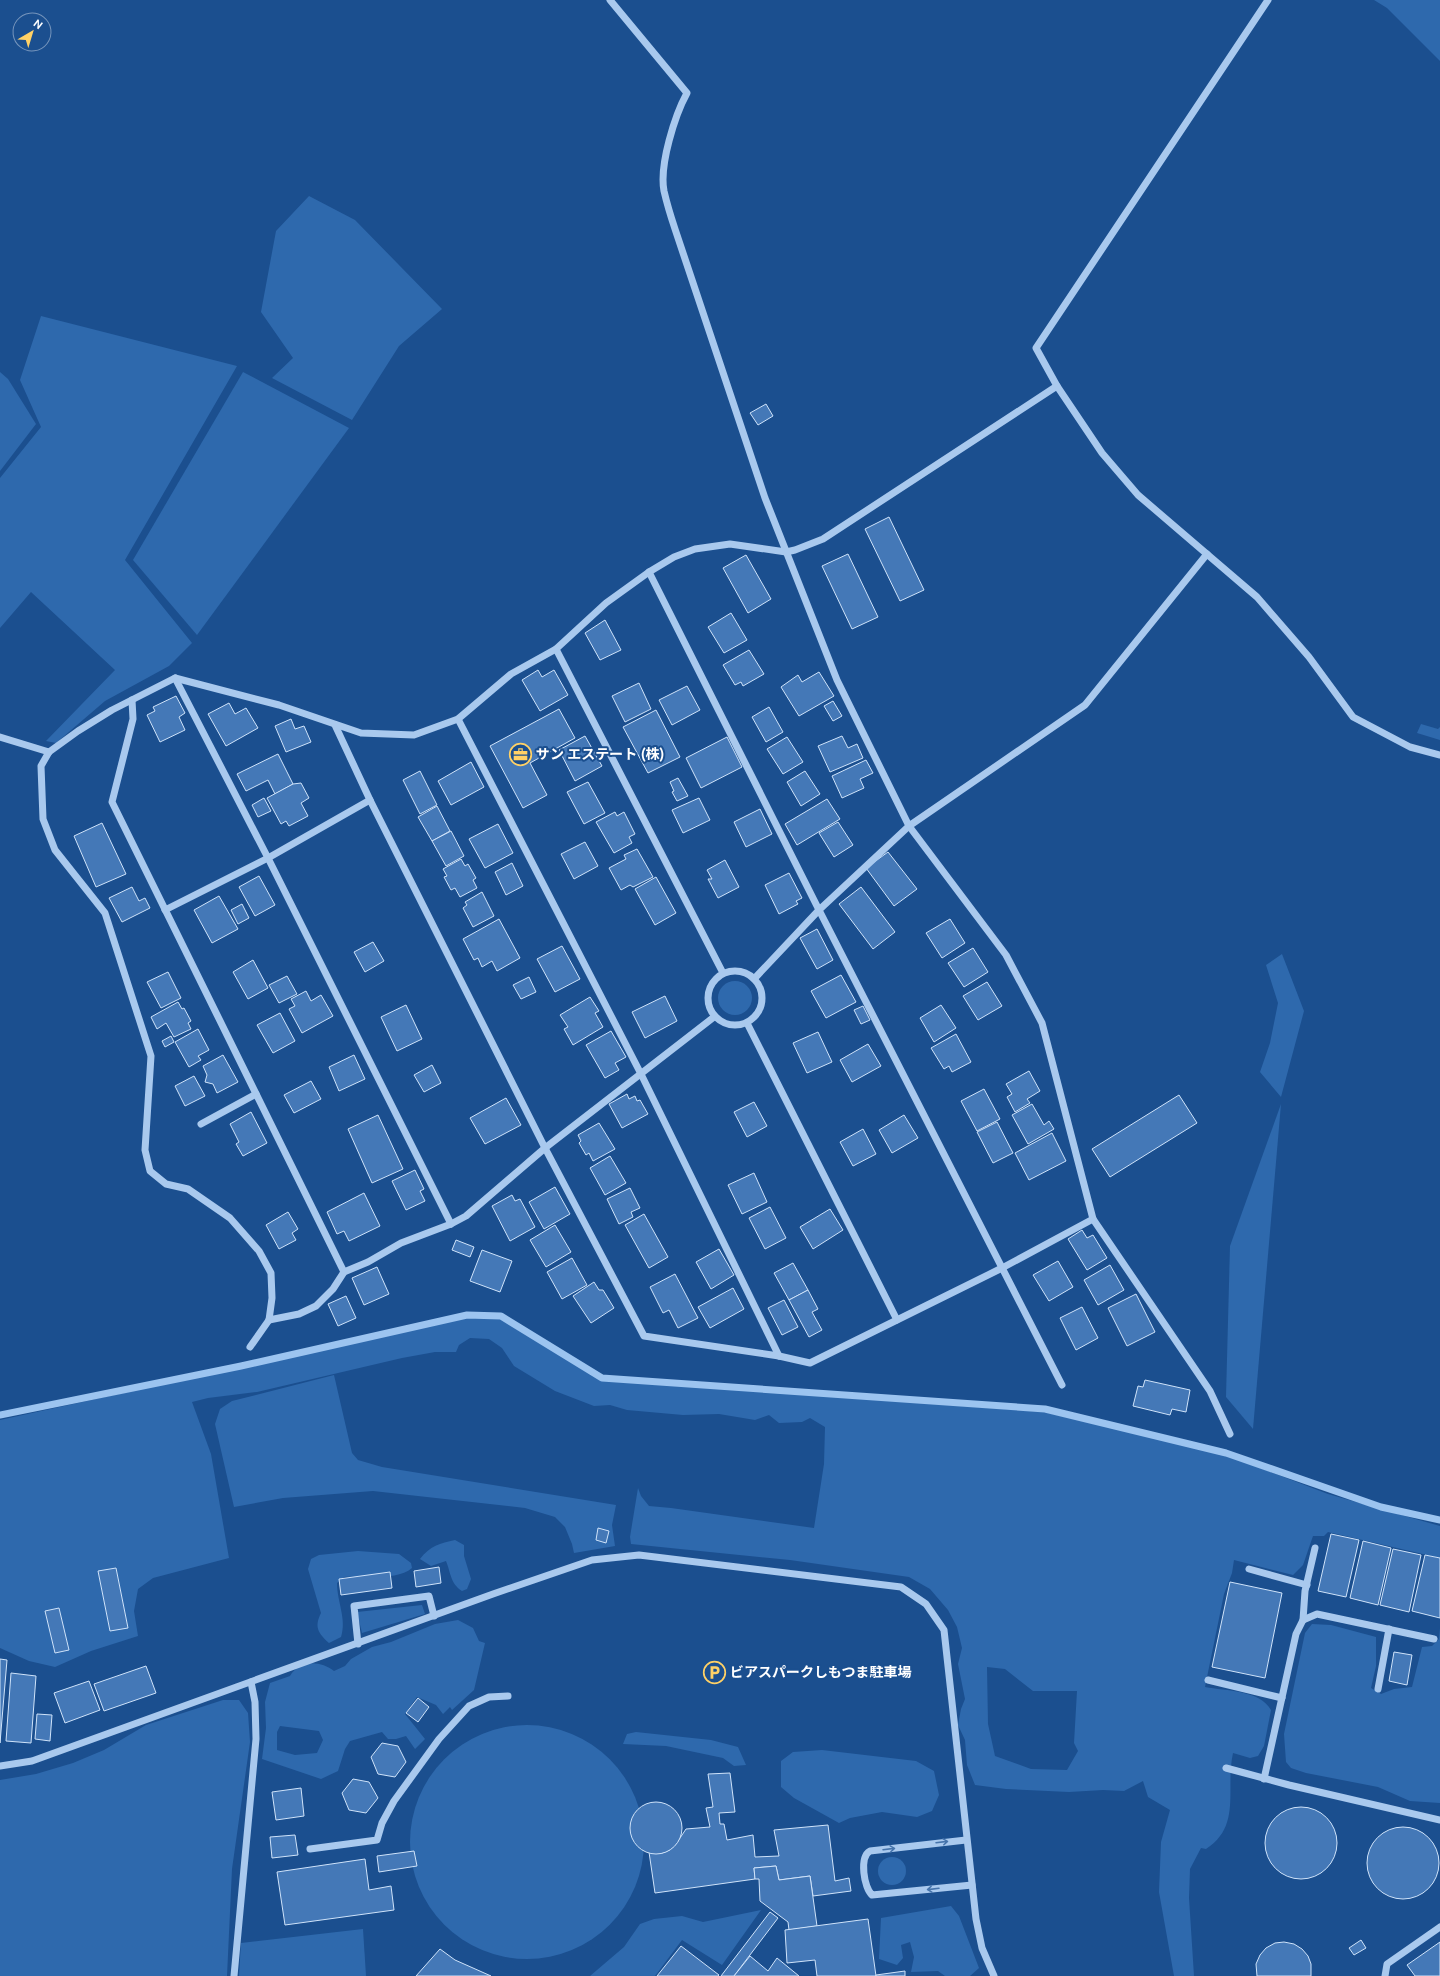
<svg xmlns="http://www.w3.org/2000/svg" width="1440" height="1976" viewBox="0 0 1440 1976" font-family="Ubuntu,'Noto Sans JP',sans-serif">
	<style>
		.green { fill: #2e69ad; fill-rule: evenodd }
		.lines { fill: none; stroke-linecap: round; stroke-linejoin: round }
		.stream { stroke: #9cc4f0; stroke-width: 7 }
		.building { fill: #4478b7; stroke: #cfe3fa }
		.minor { stroke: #a9c9ee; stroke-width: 7 }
		.oneway { stroke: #4674ac }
		.labels { text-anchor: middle; stroke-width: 4; stroke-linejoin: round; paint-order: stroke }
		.poi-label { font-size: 14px; font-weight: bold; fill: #fff; stroke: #1b4f8f; text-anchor: start }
	</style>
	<rect width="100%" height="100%" fill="#1b4f8f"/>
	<g class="green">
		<path d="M1374,0H1440V61L1387,8Z"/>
		<path d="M309,196L355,220L442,309L399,346L352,420L272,378L293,358L261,312L276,231Z"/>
		<path d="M41,316L237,366L125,560L192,643L169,666L105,701L56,743L46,741L115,670L31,592L0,628V478L41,427L20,380Z"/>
		<path d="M0,372L8,379L36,424L0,471Z"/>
		<path d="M243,372L349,428L197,635L133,560Z"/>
		<path d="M1421,724L1438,729L1440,727V740L1417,733Z"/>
		<path d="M1282,954L1304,1011L1281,1097L1260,1072L1270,1043L1278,1003L1266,965Z"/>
		<circle cx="735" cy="998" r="17"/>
		<path d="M1281,1104L1253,1429L1226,1397L1230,1246Z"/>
		<path d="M470,1317L500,1318L601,1380L1044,1412L1226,1455L1328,1494L1440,1526V1558L1328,1532L1324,1536H1313L1303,1565L1293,1575L1234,1560L1232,1573L1224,1594L1205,1687C1226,1691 1260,1690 1271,1710L1264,1746L1258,1756L1250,1758L1233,1753C1225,1789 1242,1826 1206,1849L1201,1848L1190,1869L1189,1898L1194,1976H1174L1159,1892L1161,1842L1170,1810L1148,1797L1143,1781L1124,1791L1103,1790L1069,1792L1006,1789L975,1785L967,1765L965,1740L958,1725L961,1709L965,1699L958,1664L962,1648L957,1627L948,1610L930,1589L909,1577L790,1560L631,1544L630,1537L638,1488L641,1496L649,1506L671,1508L814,1528L824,1464L825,1427L810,1418L802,1422L779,1423L769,1415L755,1420L719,1414L683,1415L627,1410L610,1405L594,1406L555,1391L514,1366L502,1348L489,1339L470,1338L459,1345L456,1352H435L402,1358L257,1392L208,1398L192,1402L211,1454L229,1558L153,1578L138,1589L134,1611L138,1636L91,1651L55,1667L29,1661L0,1648V1420ZM987,1667L1005,1669L1033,1691H1077L1074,1743L1078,1751L1067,1770L1031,1769L995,1756L988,1724Z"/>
		<path d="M334,1375L352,1453L358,1460L382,1467L616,1505L612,1525L615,1546L574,1553L572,1544L565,1527L555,1517L525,1508L373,1491L283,1498L234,1507L215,1424L220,1409L232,1401Z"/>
		<path d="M455,1540L464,1545V1556L471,1579L467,1589L462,1591C450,1583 451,1573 446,1561L431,1566L420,1559C430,1546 440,1543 455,1540Z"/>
		<path d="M358,1551L399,1554L411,1563L412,1568C397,1581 364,1576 344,1577L337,1583C337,1602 347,1619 341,1637L329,1643C318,1633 314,1627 321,1613L308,1569L311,1559L319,1555Z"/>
		<path d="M422,1605L425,1614L362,1633L357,1612Z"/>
		<path d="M458,1620L473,1628L479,1641L485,1643L474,1690L452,1710L450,1707L443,1714L436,1705L417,1697L405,1714L425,1739L415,1749L406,1736L396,1739H388L382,1732L350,1741L345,1749L338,1771L321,1779L262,1759L266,1728L265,1702L270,1683L290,1676C300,1659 321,1661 334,1671L345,1666L351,1659L372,1647L391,1642L435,1624ZM280,1726L319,1731L323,1740L317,1753L295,1755L277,1750V1732Z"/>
		<path d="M1312,1624L1331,1625L1376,1637V1666L1371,1688L1381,1694L1394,1689L1412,1687L1422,1647L1432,1646L1439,1639L1440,1628V1803L1410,1801L1378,1787L1306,1773L1291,1768L1286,1762L1284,1734L1305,1633Z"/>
		<path d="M223,1700H239L248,1713L250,1742L232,1869L227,1976H0V1780L36,1774L73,1763L104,1750L146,1725Z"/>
		<circle cx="527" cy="1842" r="117"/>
		<path d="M636,1732L711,1740L738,1747L746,1765L734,1766L723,1758L666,1746L623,1744L627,1734Z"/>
		<path d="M822,1750L916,1761L934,1771L939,1795L932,1811L917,1817L882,1812L850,1818L839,1823L794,1798L781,1787V1761L793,1752Z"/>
		<circle cx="892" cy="1871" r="14"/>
		<path d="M951,1906L959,1916L979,1968L970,1976H945L938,1971L911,1972L914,1957L910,1942L901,1945L903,1958L897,1965L879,1959L881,1918Z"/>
		<path d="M761,1910L722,1965L682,1940L655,1976H590L624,1947L640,1924L654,1919L682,1916L703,1922Z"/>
		<path d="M363,1929L366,1976H239L241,1943Z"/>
	</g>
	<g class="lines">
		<path class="stream" d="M0,1415L241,1366L467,1315L501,1316L602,1378L1045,1409L1226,1453L1381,1507L1440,1520"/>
	</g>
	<g class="building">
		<path d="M766,404L773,416L758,425L750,413Z"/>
		<path d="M889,517L924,590L900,601L865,529Z"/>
		<path d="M848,554L878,617L852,629L822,566Z"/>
		<path d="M746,555L771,599L748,613L723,568Z"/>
		<path d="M731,613L747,640L724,653L708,627Z"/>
		<path d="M605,620L621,650L600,660L585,633Z"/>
		<path d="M749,650L764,674L743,686L741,682L735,685L723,665Z"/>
		<path d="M538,670L542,677L554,670L568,695L540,711L522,680Z"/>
		<path d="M819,672L834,696L799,716L781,687L798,675L802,682Z"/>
		<path d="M639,683L651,709L625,722L612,696Z"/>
		<path d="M687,686L700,710L672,725L659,700Z"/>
		<path d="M176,696L185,713L179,717L185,730L160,742L147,715L155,711L153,707Z"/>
		<path d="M833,701L842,716L833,721L824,706Z"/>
		<path d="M229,703L235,714L246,708L258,728L226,746L208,714Z"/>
		<path d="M769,707L783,732L766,742L752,717Z"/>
		<path d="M559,709L575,738L530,763L547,795L523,808L490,746Z"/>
		<path d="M656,710L680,757L648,773L623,727Z"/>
		<path d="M291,719L295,729L304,726L311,742L286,752L275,726Z"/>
		<path d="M585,736L602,766L575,781L559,750Z"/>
		<path d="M842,736L848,748L857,744L863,758L830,772L818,746Z"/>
		<path d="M727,737L742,767L701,788L686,758Z"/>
		<path d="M787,737L803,762L783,774L767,749Z"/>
		<path d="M278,754L293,784L275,794L268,780L246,791L237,774Z"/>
		<path d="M866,760L873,773L860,779L864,788L842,798L832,776Z"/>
		<path d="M471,762L484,787L451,805L438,781Z"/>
		<path d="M420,771L437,805L420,814L403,780Z"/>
		<path d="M805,771L820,794L801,806L787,782Z"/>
		<path d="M678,778L688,796L677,801L672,792L674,791L670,782Z"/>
		<path d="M588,782L605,813L584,824L567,792Z"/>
		<path d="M301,783L309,798L301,803L308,816L289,826L286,821L281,824L267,798L293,784Z"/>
		<path d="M264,798L271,811L258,817L252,805Z"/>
		<path d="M699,798L710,820L683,833L672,810Z"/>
		<path d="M827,799L840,819L797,845L785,824Z"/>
		<path d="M437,806L450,831L432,841L418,817Z"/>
		<path d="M760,809L772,834L746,847L734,822Z"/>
		<path d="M615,812L617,816L624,812L635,834L629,837L632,843L614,853L596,822Z"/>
		<path d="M838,822L853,845L834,857L819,833Z"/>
		<path d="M102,823L126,874L96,887L74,836Z"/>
		<path d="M498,824L513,853L485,868L469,839Z"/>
		<path d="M451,831L464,856L446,866L432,841Z"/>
		<path d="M585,842L598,866L574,879L561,854Z"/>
		<path d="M637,849L653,877L633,887L630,885L621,890L609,868L626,859L624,855Z"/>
		<path d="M888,852L917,889L894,906L866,868Z"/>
		<path d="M461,859L465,866L468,864L476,878L473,880L477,888L460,897L455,888L451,890L444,877L447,876L443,869Z"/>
		<path d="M725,860L739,887L718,898L708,879H712L707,870Z"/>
		<path d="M512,863L523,886L506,895L495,872Z"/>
		<path d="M789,873L802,898L796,901L798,904L779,914L765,885Z"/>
		<path d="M259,876L275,905L255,916L239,887Z"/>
		<path d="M656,877L676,913L655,925L635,889Z"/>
		<path d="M132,887L139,901L145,898L150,908L122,922L109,898Z"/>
		<path d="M861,887L895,932L873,949L839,904Z"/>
		<path d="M482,892L494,916L473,927L463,908L467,905L465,902Z"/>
		<path d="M219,896L238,929L212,943L194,910Z"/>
		<path d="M242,904L249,918L238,924L231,910Z"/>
		<path d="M499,919L520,958L497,971L492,961L482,967L478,958L474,960L463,939Z"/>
		<path d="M950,919L965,943L942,958L926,933Z"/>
		<path d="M817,929L833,960L817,969L800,938Z"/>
		<path d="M373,942L384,961L365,972L354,952Z"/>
		<path d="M562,946L580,979L555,992L537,959Z"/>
		<path d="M973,948L988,972L964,987L948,963Z"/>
		<path d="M253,960L268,988L248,999L233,972Z"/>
		<path d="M168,972L181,998L161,1008L147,982Z"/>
		<path d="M841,975L856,1002L826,1018L811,991Z"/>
		<path d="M287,976L297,994L279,1003L269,985Z"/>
		<path d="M529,977L536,992L521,999L513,985Z"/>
		<path d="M987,982L1002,1006L978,1020L963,996Z"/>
		<path d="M306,991L311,1001L321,995L333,1016L302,1033L289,1009L295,1006L291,999Z"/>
		<path d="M665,996L677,1021L645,1038L632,1012Z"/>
		<path d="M590,997L599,1011L595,1013L603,1027L573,1045L564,1029L568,1027L560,1015Z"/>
		<path d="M178,1002L182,1009L184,1008L191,1021L188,1023L191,1029L174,1037L166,1023L157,1029L151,1017Z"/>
		<path d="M406,1005L422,1039L397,1051L381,1017Z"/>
		<path d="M941,1005L956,1028L934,1042L920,1018Z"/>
		<path d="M863,1006L870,1020L861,1024L854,1010Z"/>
		<path d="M280,1013L295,1041L273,1053L257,1025Z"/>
		<path d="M198,1029L209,1050L198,1056L201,1060L189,1067L175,1042Z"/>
		<path d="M611,1031L626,1057L615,1063L619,1070L605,1078L586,1045Z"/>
		<path d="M818,1032L832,1062L807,1073L793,1043Z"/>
		<path d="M956,1034L971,1062L952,1072L949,1066L944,1069L931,1048Z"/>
		<path d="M171,1036L174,1042L165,1047L162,1041Z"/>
		<path d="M868,1044L881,1066L852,1082L840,1060Z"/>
		<path d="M223,1055L238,1082L217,1093L213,1084L205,1082L207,1075L203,1066Z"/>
		<path d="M354,1055L365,1079L339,1091L329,1067Z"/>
		<path d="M432,1065L441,1083L424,1092L414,1075Z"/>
		<path d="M1029,1071L1040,1091L1027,1099L1030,1103L1015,1112L1007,1097L1012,1094L1006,1084Z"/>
		<path d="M194,1076L205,1096L185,1106L175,1086Z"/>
		<path d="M311,1081L321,1099L294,1113L284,1095Z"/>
		<path d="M984,1089L1000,1119L977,1131L961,1101Z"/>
		<path d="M627,1094L629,1099L635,1096L637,1101L640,1100L648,1114L622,1128L609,1104Z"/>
		<path d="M1179,1095L1197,1123L1110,1177L1092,1149Z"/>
		<path d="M506,1098L521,1125L485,1144L470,1118Z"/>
		<path d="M754,1102L767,1126L747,1137L734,1112Z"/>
		<path d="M1032,1104L1044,1125L1049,1121L1054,1129L1028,1144L1012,1115Z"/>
		<path d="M251,1112L267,1143L243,1156L236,1144L239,1142L230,1124Z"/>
		<path d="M378,1115L403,1169L372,1183L348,1129Z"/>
		<path d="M904,1115L918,1138L892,1153L879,1130Z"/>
		<path d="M997,1122L1013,1153L993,1163L977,1132Z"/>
		<path d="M599,1123L615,1149L593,1161L589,1153L586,1155L579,1143L581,1141L578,1135Z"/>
		<path d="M863,1129L876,1154L853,1166L840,1142Z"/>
		<path d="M1052,1133L1066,1161L1029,1180L1015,1153Z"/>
		<path d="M610,1156L626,1183L605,1195L590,1168Z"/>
		<path d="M415,1170L424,1189L420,1191L425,1201L406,1210L392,1181Z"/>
		<path d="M754,1173L767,1202L742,1214L728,1185Z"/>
		<path d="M555,1187L570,1214L544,1229L529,1202Z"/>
		<path d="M630,1188L640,1208L631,1212L633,1217L619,1224L607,1199Z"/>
		<path d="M364,1193L380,1226L349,1241L344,1231L337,1234L327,1212Z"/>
		<path d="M512,1195L515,1201L520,1199L535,1227L510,1241L492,1206Z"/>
		<path d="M770,1207L786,1238L765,1249L749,1218Z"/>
		<path d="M830,1209L843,1230L813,1249L800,1227Z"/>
		<path d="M288,1212L298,1229L292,1233L296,1240L279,1249L266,1225Z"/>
		<path d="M644,1214L668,1257L649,1268L625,1225Z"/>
		<path d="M555,1225L571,1252L546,1267L530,1240Z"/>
		<path d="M1082,1230L1087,1238L1093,1235L1107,1258L1087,1270L1068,1239Z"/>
		<path d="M456,1240L474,1247L470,1257L452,1250Z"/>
		<path d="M719,1249L734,1275L711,1289L696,1262Z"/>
		<path d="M482,1250L512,1261L500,1292L470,1281Z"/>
		<path d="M572,1258L587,1285L562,1299L547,1272Z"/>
		<path d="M1058,1261L1073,1287L1049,1301L1033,1275Z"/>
		<path d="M793,1263L808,1290L789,1300L774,1273Z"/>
		<path d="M1110,1265L1124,1290L1098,1305L1084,1280Z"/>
		<path d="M377,1267L389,1294L364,1305L352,1278Z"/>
		<path d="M675,1274L698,1318L678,1328L669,1310L663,1313L650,1287Z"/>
		<path d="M594,1282L599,1290H603L614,1308L591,1323L573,1296Z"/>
		<path d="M733,1288L744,1309L710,1328L698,1307Z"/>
		<path d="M808,1290L818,1309L812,1312L822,1330L809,1337L789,1300Z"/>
		<path d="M1136,1294L1155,1332L1127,1346L1108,1308Z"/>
		<path d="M346,1296L356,1318L338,1326L328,1304Z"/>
		<path d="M784,1300L798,1327L782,1335L768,1308Z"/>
		<path d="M1082,1307L1098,1338L1076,1350L1060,1318Z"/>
		<path d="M1145,1380L1190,1390L1186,1412L1172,1409L1170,1415L1133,1406L1138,1386L1143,1387Z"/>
		<path d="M598,1528L609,1531L606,1543L596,1540Z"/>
		<path d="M1331,1534L1359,1540L1346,1597L1318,1591Z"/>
		<path d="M1363,1541L1391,1548L1378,1605L1350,1598Z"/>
		<path d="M1393,1549L1421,1555L1409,1612L1380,1605Z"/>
		<path d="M1425,1555L1440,1558V1618L1412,1611Z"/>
		<path d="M439,1567L441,1583L416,1587L414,1571Z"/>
		<path d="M116,1568L128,1628L110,1631L98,1571Z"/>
		<path d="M390,1572L392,1588L341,1595L339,1579Z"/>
		<path d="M1230,1582L1282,1593L1265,1678L1212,1667Z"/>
		<path d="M59,1608L69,1650L55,1653L45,1611Z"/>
		<path d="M1394,1652L1412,1655L1407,1685L1389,1681Z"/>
		<path d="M0,1659L7,1660L0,1743Z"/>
		<path d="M146,1666L156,1693L104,1711L94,1684Z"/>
		<path d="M11,1673L36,1676L31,1743L6,1741Z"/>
		<path d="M89,1681L100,1710L65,1723L54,1693Z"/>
		<path d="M418,1698L429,1707L418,1722L406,1713Z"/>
		<path d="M37,1714L52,1715L50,1741L35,1739Z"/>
		<path d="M382,1743L398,1746L406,1762L395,1777L378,1774L371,1757Z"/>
		<path d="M730,1773L735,1812L719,1813L720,1824H724L727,1840L753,1835L755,1857L779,1856L774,1830L828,1825L835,1881L849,1878L851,1891L813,1896L810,1876L779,1880L776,1866L754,1868L755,1879L655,1893L649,1852L662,1853L670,1850L676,1844L686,1829L710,1827L706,1808L713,1807L708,1774Z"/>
		<path d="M353,1779L369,1782L378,1798L366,1813L349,1810L342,1793Z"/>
		<path d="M301,1788L304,1816L276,1820L272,1792Z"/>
		<circle cx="656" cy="1828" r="26"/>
		<circle cx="1301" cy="1843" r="36"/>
		<circle cx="1403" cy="1863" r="36"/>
		<path d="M295,1835L298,1855L272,1858L270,1837Z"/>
		<path d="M414,1851L417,1866L379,1872L377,1856Z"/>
		<path d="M365,1859L369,1890L391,1886L394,1910L285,1925L277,1872Z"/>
		<path d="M776,1866L779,1880L810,1876L817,1926L789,1930L788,1922L760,1901L759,1879H755L754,1868Z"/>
		<path d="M770,1912L778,1918L734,1976H721Z"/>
		<path d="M868,1919L876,1976H817L815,1960L787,1963L785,1930Z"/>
		<path d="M1361,1940L1366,1948L1354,1955L1349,1948Z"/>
		<path d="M1284,1942L1294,1944L1302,1949L1308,1956L1311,1964V1976H1257L1256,1964L1260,1955L1266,1948L1275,1943Z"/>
		<path d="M1440,1942V1976H1415L1407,1965Z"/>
		<path d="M681,1946L719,1975L718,1976H657Z"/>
		<path d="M440,1949L455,1960L491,1976H416Z"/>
		<path d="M750,1956L768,1971L777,1958L799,1976H734Z"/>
		<path d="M905,1971V1976H876V1975Z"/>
	</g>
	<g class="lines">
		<g class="minor">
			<path d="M610,0L687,93C675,115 659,165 664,191C667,204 671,217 675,229L765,498L837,680L909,826L1006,955L1042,1023L1093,1219L1210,1391L1230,1434"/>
			<path d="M1268,0L1036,348L1057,386L1102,453L1138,495L1257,597L1309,657L1353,717L1410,747L1440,755"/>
			<path d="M649,572L819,910L1062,1385"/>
			<path d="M556,649L723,973"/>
			<path d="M175,678L268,858L451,1224"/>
			<path d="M132,700L133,719L112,802L344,1272"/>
			<path d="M458,719L641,1074L779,1356"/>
			<path d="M335,725L370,800L545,1148L644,1336L779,1356L810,1363L1002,1268L1093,1219"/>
			<path d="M0,737L49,752"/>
			<path d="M165,910L268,858L370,800"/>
			<circle cx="735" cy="998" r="27"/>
			<path d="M754,979L819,910L909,826L1085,705L1207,554"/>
			<path d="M747,1023L897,1320"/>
			<path d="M201,1124L256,1094"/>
			<path d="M269,1320L299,1314L316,1306L333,1289L344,1272L368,1262L401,1243L451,1224L466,1216L545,1148L714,1017"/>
			<path d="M250,1347L269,1320L272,1298L271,1273L259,1251L230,1218L188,1189L166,1184L150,1171L145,1150L151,1056L105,913L55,850L43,819L41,766L49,752L78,731L112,710L175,678L279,705L361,733L414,735L458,719L511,674L556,649L606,603L649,572L674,557L695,549L730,544L786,552L795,550L823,539L1057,386"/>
			<path d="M1249,1569L1307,1585"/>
			<path d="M1303,1620L1305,1591L1315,1548"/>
			<path d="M358,1644L354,1606L429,1596L434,1616"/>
			<path d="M1208,1680L1282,1698"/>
			<path d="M1378,1689L1389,1629"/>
			<path d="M0,1766L32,1761L493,1594L592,1560L639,1555L901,1587L926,1604L944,1630L976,1919L982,1948L994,1976"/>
			<path d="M1226,1768L1289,1785L1440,1820"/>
			<path d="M1264,1779L1296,1634L1303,1620L1317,1614L1434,1639"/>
			<path d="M966,1840L870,1851C859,1857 864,1888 872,1895L972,1885"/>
			<path d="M310,1849L377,1840L382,1823L394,1801L439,1739L469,1706L489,1697L508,1696"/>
			<path d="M234,1976L256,1739L255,1702L251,1682"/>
			<path d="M1385,1976L1387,1964L1440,1927"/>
		</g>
	</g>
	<defs><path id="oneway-shaft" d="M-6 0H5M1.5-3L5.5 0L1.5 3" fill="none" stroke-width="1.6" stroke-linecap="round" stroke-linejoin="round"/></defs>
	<g class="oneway">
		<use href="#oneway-shaft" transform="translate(942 1842) rotate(-7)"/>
		<use href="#oneway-shaft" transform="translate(889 1849) rotate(-7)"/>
		<use href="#oneway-shaft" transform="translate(933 1889) rotate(173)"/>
	</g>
	<defs>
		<symbol id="office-ring" viewBox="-11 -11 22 22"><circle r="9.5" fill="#1b4f8f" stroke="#ffd166" stroke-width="1.5"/><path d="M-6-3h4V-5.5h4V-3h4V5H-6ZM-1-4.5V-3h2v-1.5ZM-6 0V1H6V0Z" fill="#ffd166"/></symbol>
		<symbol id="parking-ring" viewBox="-11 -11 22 22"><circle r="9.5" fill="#1b4f8f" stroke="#ffd166" stroke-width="1.5"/><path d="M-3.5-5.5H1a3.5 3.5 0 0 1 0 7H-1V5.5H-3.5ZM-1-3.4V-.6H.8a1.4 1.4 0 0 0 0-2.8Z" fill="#ffd166"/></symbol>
	</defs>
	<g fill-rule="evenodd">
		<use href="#office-ring" x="508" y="742" width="25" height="25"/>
		<use href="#parking-ring" x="702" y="1660" width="25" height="25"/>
	</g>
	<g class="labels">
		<g class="poi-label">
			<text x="536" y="759">サン エステート (株)</text>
			<text x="730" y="1677">ビアスパークしもつま駐車場</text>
		</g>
	</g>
	<g transform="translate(32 32) rotate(38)"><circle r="19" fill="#1b4f8f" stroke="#7695bc"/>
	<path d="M0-3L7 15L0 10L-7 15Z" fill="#ffd166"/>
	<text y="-6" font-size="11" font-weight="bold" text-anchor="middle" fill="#ffffff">N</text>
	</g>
</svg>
